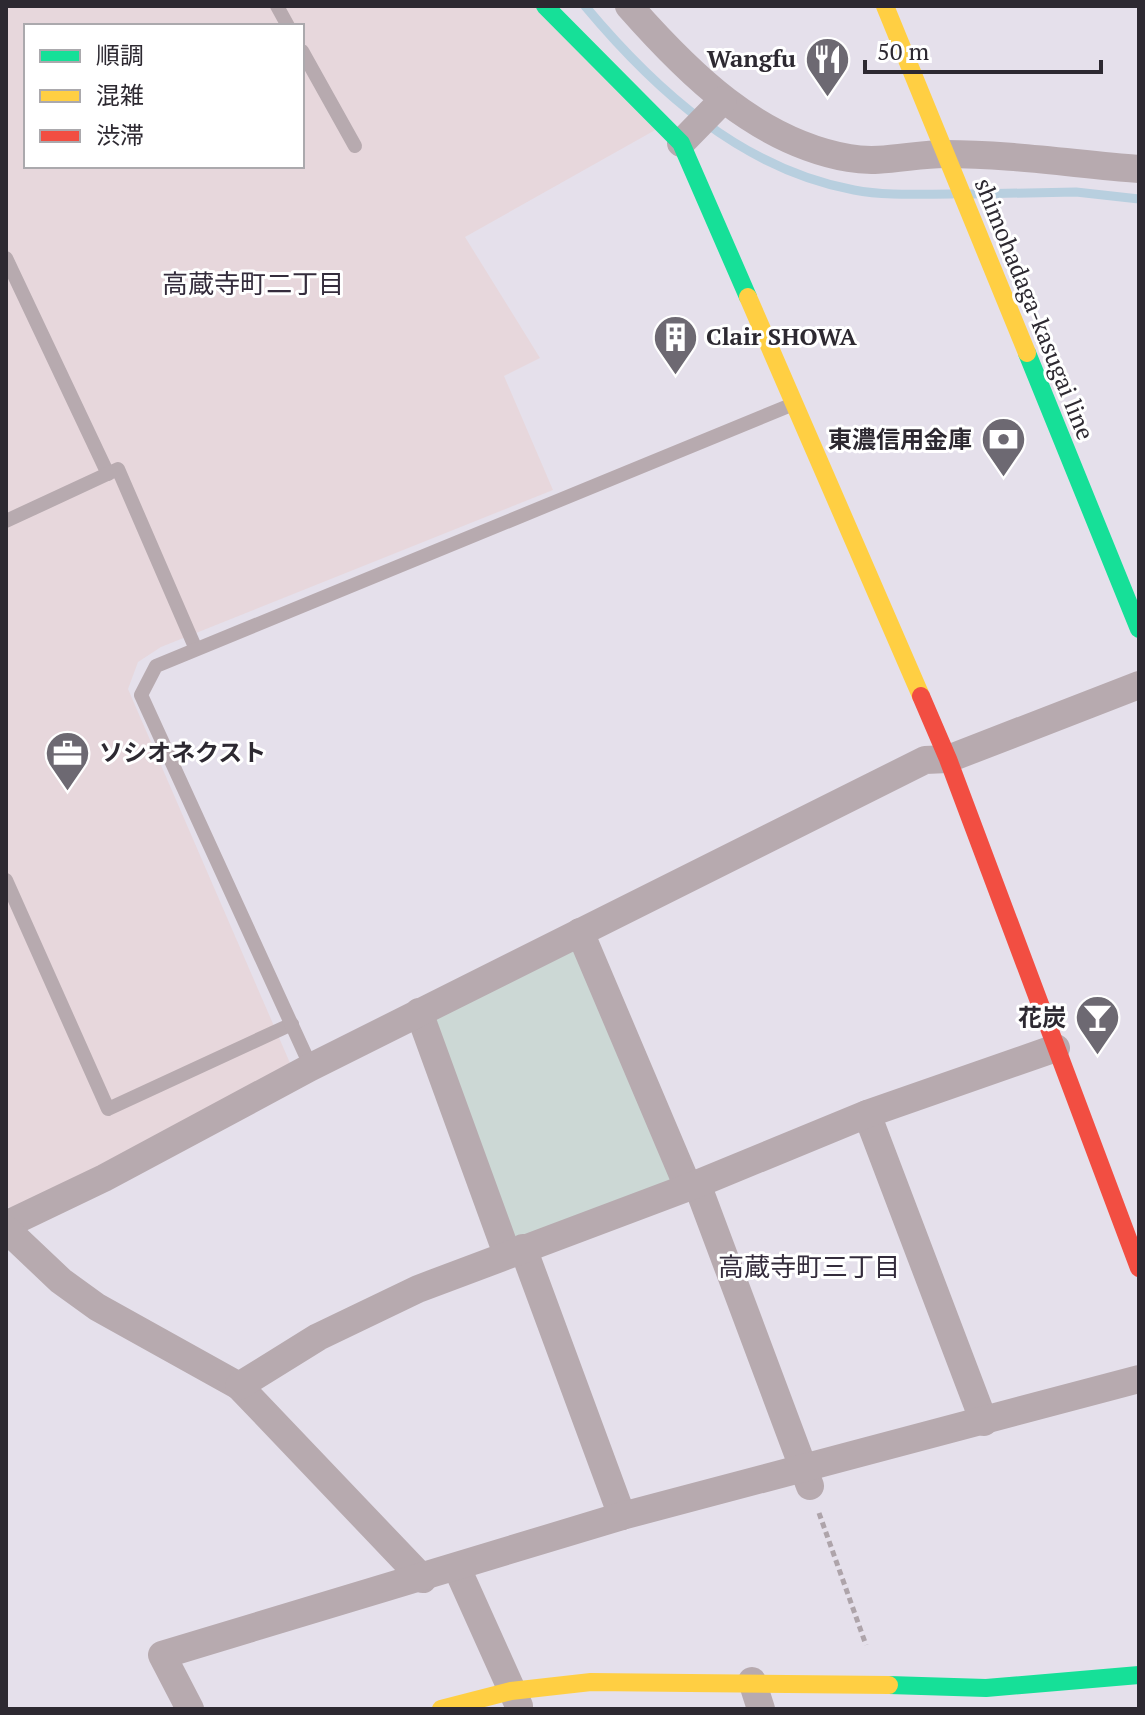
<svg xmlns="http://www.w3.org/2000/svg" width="1145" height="1715" viewBox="0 0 1145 1715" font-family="'PT Serif','Noto Sans JP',serif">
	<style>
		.industrial { fill: #e7d7dc; fill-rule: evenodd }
		.green { fill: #ccd8d5 }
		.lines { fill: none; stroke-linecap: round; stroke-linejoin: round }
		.stream { stroke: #b8cfdf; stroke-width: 9 }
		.path { stroke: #aea4aa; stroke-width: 5; stroke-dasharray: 6 4; stroke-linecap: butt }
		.lane { stroke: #b7aaaf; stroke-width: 14 }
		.street { stroke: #b7aaaf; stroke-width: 28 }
		.fast { stroke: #16e098; stroke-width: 18 }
		.slow { stroke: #ffcf43; stroke-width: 18 }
		.jam { stroke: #f24e42; stroke-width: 18 }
		.labels { text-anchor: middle; stroke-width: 6; stroke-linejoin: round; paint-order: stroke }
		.poi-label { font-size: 24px; font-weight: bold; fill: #2d2931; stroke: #fff; text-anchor: end }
		.street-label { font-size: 24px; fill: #2d2931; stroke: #fff }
		.neighbourhood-label { font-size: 26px; fill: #342c3c; stroke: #fff }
	</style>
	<rect width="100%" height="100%" fill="#e5e0eb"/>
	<path class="industrial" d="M6,6H535L657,129L465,237L540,358L504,376L553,490L161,647L138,662L128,689L290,1063L68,1185L14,1210L6,1206ZM26,26H302V166H26Z"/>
	<path class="green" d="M580,947L677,1177L522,1243L507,1235L435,1016Z"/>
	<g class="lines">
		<g class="stream">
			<path d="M585,6C656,91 742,169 854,190C885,196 920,194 952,194"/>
			<path d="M971,194L1076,192L1139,199"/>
		</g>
		<path class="path" d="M819,1513L866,1645"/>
		<g class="lane">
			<path d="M277,6L288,26"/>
			<path d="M302,51L355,146"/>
			<path d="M6,258L108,474"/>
			<path d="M6,521L118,469L195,647"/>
			<path d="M6,880L108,1109L292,1024"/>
			<path d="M311,1067L141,695L156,666L791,405"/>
		</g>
		<g class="street">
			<path d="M629,6C688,73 757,142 849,158C881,164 913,154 945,154C1009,154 1075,164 1139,169"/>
			<path d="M681,143L723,100"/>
			<path d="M580,932L688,1187"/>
			<path d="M419,1012L507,1254"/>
			<path d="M867,1114L984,1422"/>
			<path d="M697,1184L810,1486"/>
			<path d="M6,1225L104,1178L311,1067L925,760L948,759L1139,685"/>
			<path d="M6,1229L61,1281L97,1307L239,1386L423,1579"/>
			<path d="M523,1248L622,1516"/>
			<path d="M239,1386L318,1337L418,1289L697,1184L867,1114L1056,1048"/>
			<path d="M457,1568L519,1706"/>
			<path d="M752,1681L761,1709"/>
			<path d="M190,1709L162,1655L622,1516L1139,1379"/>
		</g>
		<g class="fast">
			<path d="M545,6L681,143L748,297"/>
			<path d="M1027,353L1139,629"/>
			<path d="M889,1685L986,1688L1139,1675"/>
		</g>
		<g class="slow">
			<path d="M885,6L1027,353"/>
			<path d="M748,297L921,696"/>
			<path d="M441,1709L511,1691L591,1682L889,1685"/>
		</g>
		<path class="jam" d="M921,696L948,759L1139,1268"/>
	</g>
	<defs>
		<symbol id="restaurant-pin" viewBox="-11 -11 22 30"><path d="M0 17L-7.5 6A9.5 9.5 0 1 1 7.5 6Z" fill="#6d6972" stroke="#fff"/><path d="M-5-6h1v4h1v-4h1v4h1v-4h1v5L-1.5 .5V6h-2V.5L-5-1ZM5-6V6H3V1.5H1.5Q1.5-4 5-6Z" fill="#fff"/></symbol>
		<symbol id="building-pin" viewBox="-11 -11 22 30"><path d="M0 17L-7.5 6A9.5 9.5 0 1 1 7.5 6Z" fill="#6d6972" stroke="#fff"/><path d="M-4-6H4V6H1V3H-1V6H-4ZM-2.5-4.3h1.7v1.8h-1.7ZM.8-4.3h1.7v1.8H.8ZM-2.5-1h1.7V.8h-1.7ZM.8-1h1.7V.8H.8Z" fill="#fff"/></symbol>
		<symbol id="bank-pin" viewBox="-11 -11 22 30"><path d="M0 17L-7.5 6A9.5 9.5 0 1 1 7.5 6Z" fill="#6d6972" stroke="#fff"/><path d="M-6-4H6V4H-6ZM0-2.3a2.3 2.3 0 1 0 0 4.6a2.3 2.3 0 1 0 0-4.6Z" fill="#fff"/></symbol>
		<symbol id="office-pin" viewBox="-11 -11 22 30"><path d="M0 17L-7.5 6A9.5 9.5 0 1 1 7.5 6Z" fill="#6d6972" stroke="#fff"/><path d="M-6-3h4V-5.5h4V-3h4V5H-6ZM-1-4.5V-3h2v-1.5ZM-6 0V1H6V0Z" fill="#fff"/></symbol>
		<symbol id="bar-pin" viewBox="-11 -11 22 30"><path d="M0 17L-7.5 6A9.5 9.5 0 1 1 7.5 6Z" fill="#6d6972" stroke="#fff"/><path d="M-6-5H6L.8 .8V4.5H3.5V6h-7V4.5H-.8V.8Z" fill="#fff"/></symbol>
	</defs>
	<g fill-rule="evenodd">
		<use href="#restaurant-pin" x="802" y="34" width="51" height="69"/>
		<use href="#building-pin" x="650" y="312" width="51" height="69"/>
		<use href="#bank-pin" x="978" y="414" width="51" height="69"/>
		<use href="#office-pin" x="42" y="728" width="51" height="69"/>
		<use href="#bar-pin" x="1072" y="992" width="51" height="69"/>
	</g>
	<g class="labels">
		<g class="poi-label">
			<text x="796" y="67">Wangfu</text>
			<text x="706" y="345" text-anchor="start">Clair SHOWA</text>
			<text x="972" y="448">東濃信用金庫</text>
			<text x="99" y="761" text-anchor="start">ソシオネクスト</text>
			<text x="1066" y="1026">花炭</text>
		</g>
		<g class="street-label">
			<text transform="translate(1034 309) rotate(68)" y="8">shimohadaga-kasugai line</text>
		</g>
		<g class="neighbourhood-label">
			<text x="253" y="293">高蔵寺町二丁目</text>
			<text x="809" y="1276">高蔵寺町三丁目</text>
		</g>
	</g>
	<rect width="1145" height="1715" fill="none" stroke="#2d2931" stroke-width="16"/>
	<rect x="24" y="24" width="280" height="144" fill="#ffffff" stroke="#aba9ad" stroke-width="2"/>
	<rect x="40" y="50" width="40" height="12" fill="#16e098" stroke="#aba9ad" stroke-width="2"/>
	<text x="96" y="64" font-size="24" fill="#2d2931">順調</text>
	<rect x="40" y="90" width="40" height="12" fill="#ffcf43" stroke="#aba9ad" stroke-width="2"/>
	<text x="96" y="104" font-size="24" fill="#2d2931">混雑</text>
	<rect x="40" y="130" width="40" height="12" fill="#f24e42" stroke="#aba9ad" stroke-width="2"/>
	<text x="96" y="144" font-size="24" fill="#2d2931">渋滞</text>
	<path d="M865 60v12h236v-12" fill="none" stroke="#2d2931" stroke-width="4"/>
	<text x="877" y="60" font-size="24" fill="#2d2931" stroke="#ffffff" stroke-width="6" paint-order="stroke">50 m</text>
</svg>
